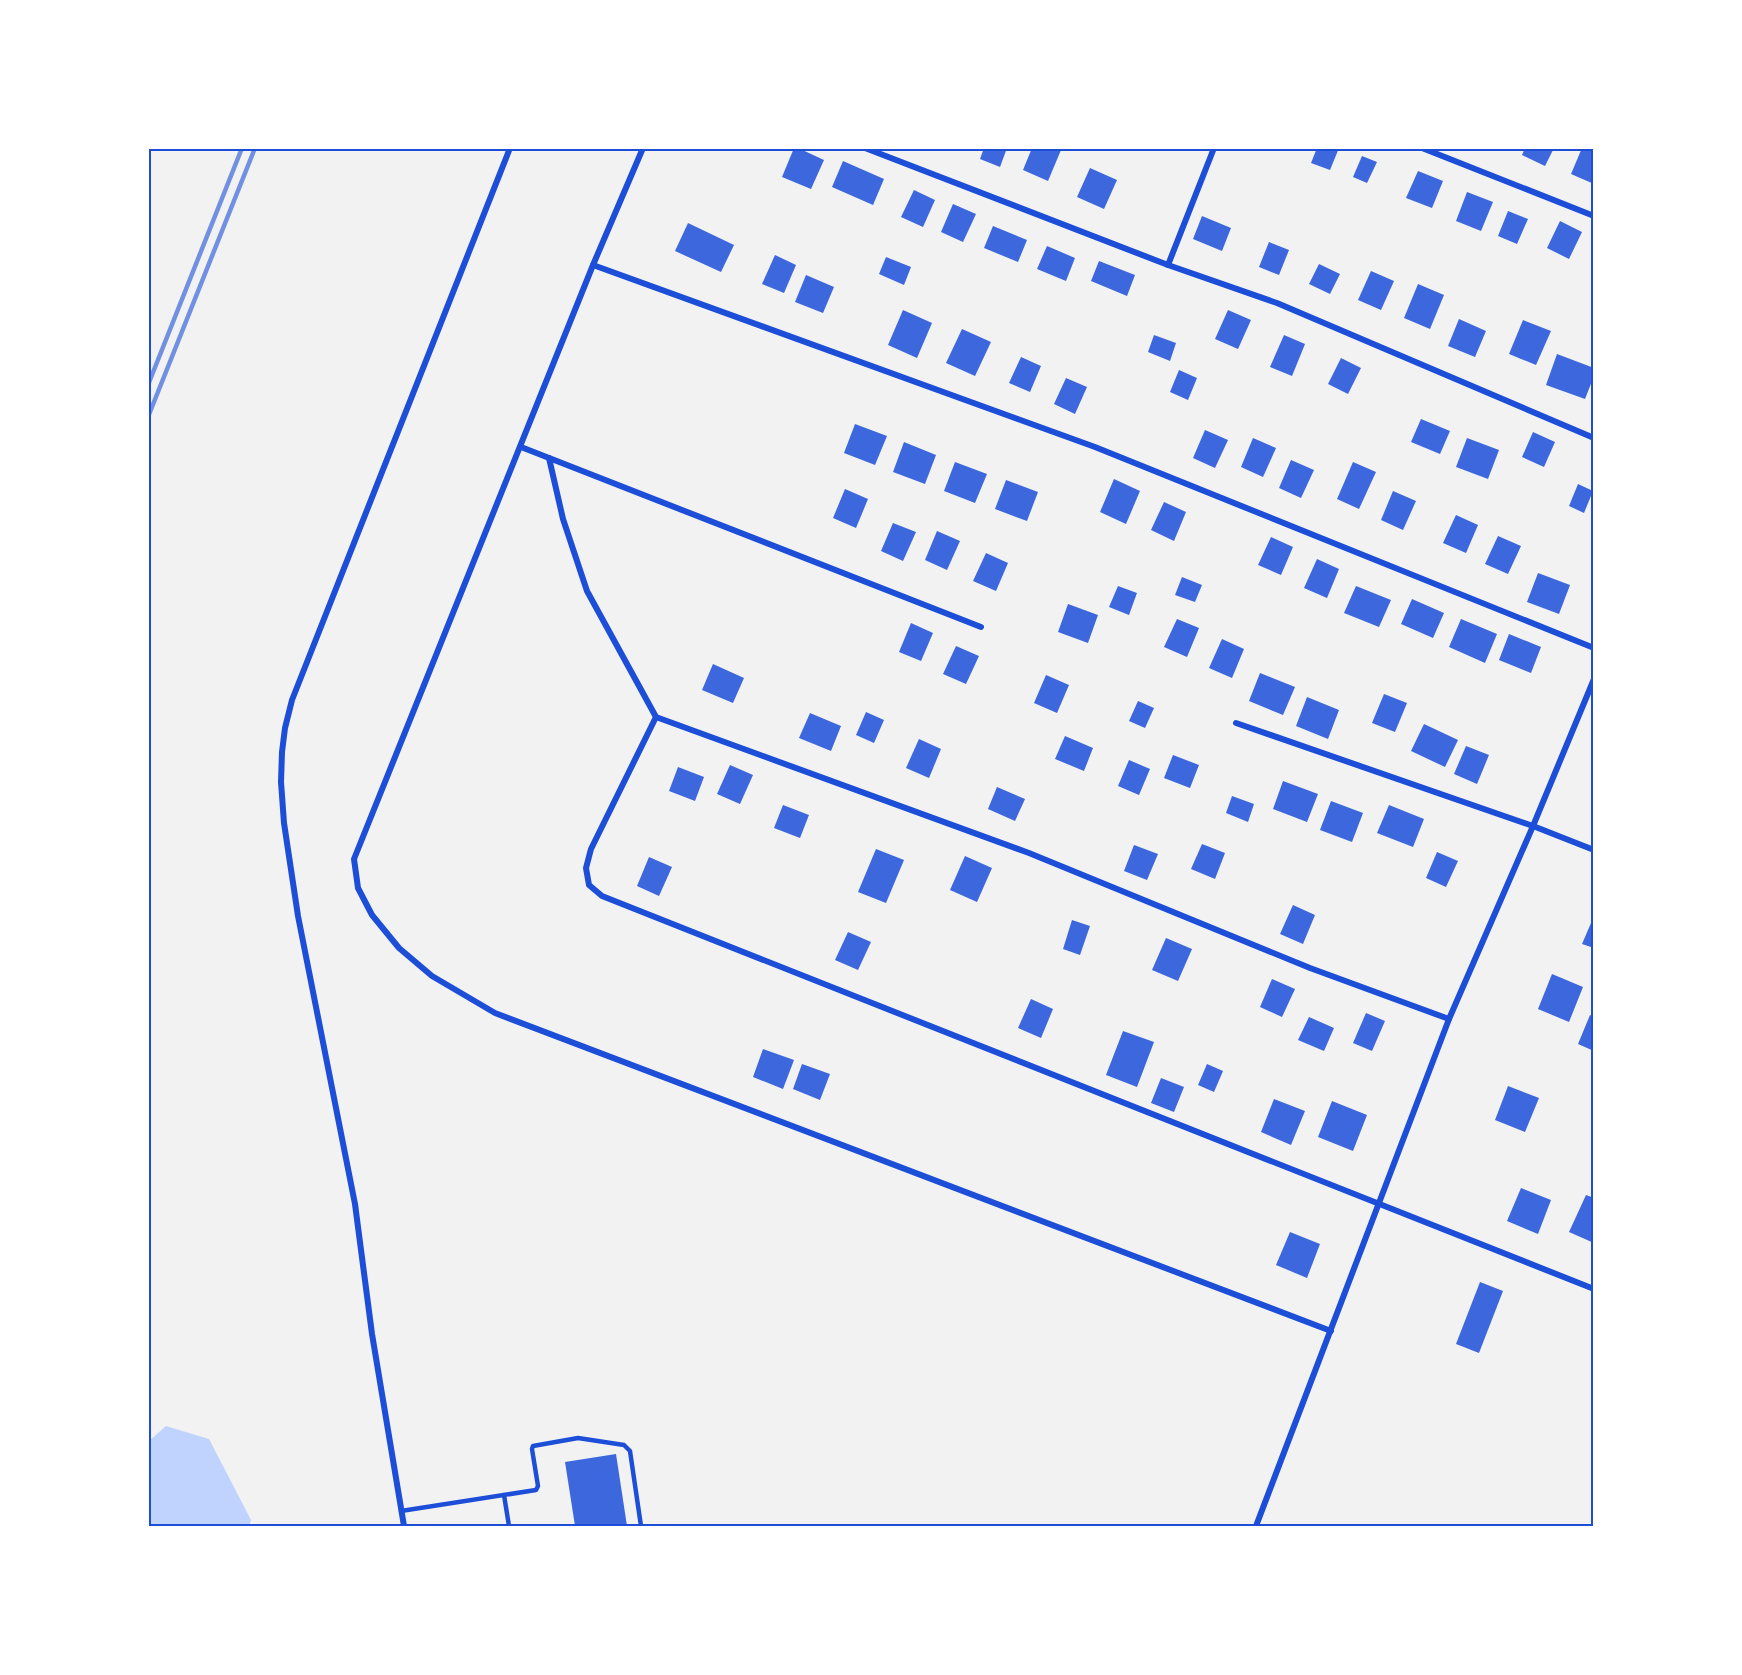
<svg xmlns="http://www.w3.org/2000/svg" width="1742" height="1675" viewBox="0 0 1742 1675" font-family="'Nunito Sans',sans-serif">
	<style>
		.water { fill: #bfd3fe }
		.building { fill: #3d67dc }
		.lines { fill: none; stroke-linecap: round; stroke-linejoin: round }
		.service { stroke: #1d4ed8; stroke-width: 4.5 }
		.minor { stroke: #1d4ed8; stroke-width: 6 }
		.rail { stroke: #7290e2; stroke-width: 4.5 }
		.neatline { fill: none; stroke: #1d4ed8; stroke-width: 2 }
	</style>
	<rect width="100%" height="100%" fill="#f2f2f2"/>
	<path class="water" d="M166,1426L209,1439L251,1520L249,1526H149V1441Z"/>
	<g class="building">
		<path d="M794,148H798L824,160L811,189L782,177Z"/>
		<path d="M984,148H1007L1000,167L980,159Z"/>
		<path d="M1032,148L1061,150L1048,181L1023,170Z"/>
		<path d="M1317,148H1339L1330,170L1311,163Z"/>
		<path d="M1525,148H1554L1545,166L1522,155Z"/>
		<path d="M1582,148L1594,150V184L1571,174Z"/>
		<path d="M1362,156L1377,162L1367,183L1353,177Z"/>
		<path d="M843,161L884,179L873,205L832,187Z"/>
		<path d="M1090,168L1117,180L1104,209L1077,197Z"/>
		<path d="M1418,171L1443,181L1432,208L1406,198Z"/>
		<path d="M914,190L935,200L923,227L901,217Z"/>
		<path d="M1467,192L1493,202L1481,231L1456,221Z"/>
		<path d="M953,204L976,214L963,242L941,232Z"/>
		<path d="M1508,211L1528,219L1517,244L1498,236Z"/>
		<path d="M1202,216L1231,228L1222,251L1193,239Z"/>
		<path d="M1560,221L1582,232L1569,259L1547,248Z"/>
		<path d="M688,223L734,245L721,272L675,251Z"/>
		<path d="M993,226L1027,240L1018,262L984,248Z"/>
		<path d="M1269,242L1289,250L1279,275L1259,267Z"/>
		<path d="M1047,246L1075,258L1066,281L1037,269Z"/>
		<path d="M775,255L796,265L784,293L762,284Z"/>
		<path d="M886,257L911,267L904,285L879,274Z"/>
		<path d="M1099,261L1135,275L1127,296L1091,281Z"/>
		<path d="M1319,264L1340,274L1330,294L1309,284Z"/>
		<path d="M1371,271L1394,281L1381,310L1358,300Z"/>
		<path d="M806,275L834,287L823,313L795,302Z"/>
		<path d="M1418,284L1444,295L1430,329L1404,318Z"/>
		<path d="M903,310L932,323L917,358L888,345Z"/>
		<path d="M1228,310L1251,320L1238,349L1215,339Z"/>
		<path d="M1459,319L1486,331L1475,357L1448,346Z"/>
		<path d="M1523,320L1551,331L1536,365L1509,354Z"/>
		<path d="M962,329L991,342L975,376L946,363Z"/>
		<path d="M1154,335L1176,343L1170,361L1148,352Z"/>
		<path d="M1284,335L1305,344L1292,376L1270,367Z"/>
		<path d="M1557,354L1594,368V376L1585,399L1546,385Z"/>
		<path d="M1021,357L1041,366L1030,392L1009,383Z"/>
		<path d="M1341,358L1361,368L1348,394L1328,384Z"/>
		<path d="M1179,370L1197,378L1188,400L1170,392Z"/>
		<path d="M1066,378L1087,387L1075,414L1054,404Z"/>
		<path d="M1421,419L1450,431L1440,454L1411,442Z"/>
		<path d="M855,424L887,436L875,465L844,453Z"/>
		<path d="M1205,430L1228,440L1215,468L1193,458Z"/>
		<path d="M1533,432L1555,442L1544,467L1522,457Z"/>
		<path d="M1253,438L1276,448L1263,477L1241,467Z"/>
		<path d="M1467,438L1499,450L1488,479L1456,467Z"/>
		<path d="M904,442L936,455L925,484L893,472Z"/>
		<path d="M1291,460L1314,470L1301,498L1279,488Z"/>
		<path d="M955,462L987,474L975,503L944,491Z"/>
		<path d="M1353,462L1376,472L1359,509L1337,499Z"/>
		<path d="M1114,479L1140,491L1126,524L1100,512Z"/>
		<path d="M1006,480L1038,492L1027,521L995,509Z"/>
		<path d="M1578,484L1593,491L1584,513L1569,506Z"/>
		<path d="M845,489L868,499L856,528L833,518Z"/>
		<path d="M1393,491L1416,501L1403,530L1381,520Z"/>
		<path d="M1164,502L1186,512L1174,541L1151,530Z"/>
		<path d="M1456,515L1478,525L1466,553L1443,543Z"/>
		<path d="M893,523L916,532L903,561L881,551Z"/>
		<path d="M937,531L960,541L947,570L925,560Z"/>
		<path d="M1498,536L1521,546L1508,574L1485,564Z"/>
		<path d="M1271,537L1293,547L1281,575L1258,565Z"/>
		<path d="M986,553L1008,563L996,591L973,581Z"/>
		<path d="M1317,559L1339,569L1327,598L1304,588Z"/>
		<path d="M1538,573L1570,585L1559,614L1527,602Z"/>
		<path d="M1182,577L1202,585L1195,602L1175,595Z"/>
		<path d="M1118,586L1137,593L1129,615L1109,607Z"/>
		<path d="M1356,586L1391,600L1379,627L1344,613Z"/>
		<path d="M1412,599L1444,613L1433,638L1401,624Z"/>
		<path d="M1068,604L1098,615L1088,643L1058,632Z"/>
		<path d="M1177,619L1199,628L1187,657L1164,647Z"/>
		<path d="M1461,619L1497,634L1485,663L1449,647Z"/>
		<path d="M911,623L933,633L921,661L899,652Z"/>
		<path d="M1509,634L1541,647L1531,673L1499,660Z"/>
		<path d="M1222,639L1244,649L1232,678L1209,668Z"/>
		<path d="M956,646L979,656L966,684L943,674Z"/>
		<path d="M713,664L744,678L733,703L702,690Z"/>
		<path d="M1260,673L1295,687L1283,715L1249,701Z"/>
		<path d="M1046,675L1069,685L1057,713L1034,703Z"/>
		<path d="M1384,694L1407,703L1395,732L1372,723Z"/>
		<path d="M1307,697L1339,710L1328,739L1296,726Z"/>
		<path d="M1138,701L1154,708L1145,728L1129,721Z"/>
		<path d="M866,712L884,720L874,743L856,735Z"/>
		<path d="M810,713L841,726L831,751L799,738Z"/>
		<path d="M1424,724L1458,740L1445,767L1411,751Z"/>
		<path d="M1065,736L1093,748L1084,771L1055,759Z"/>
		<path d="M919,739L941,749L929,778L906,768Z"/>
		<path d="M1466,746L1489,755L1477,784L1454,774Z"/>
		<path d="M1173,755L1199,765L1190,788L1164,778Z"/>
		<path d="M1129,760L1150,769L1139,795L1118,786Z"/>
		<path d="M730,765L753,775L740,804L717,794Z"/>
		<path d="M678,767L704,777L695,801L669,791Z"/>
		<path d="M1283,781L1318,794L1307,822L1273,809Z"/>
		<path d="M997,787L1025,799L1015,821L988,809Z"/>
		<path d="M1232,796L1254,804L1248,822L1226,813Z"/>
		<path d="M1331,801L1363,813L1352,842L1320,830Z"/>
		<path d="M783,805L809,815L800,838L774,828Z"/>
		<path d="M1389,805L1424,819L1413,847L1377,833Z"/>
		<path d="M1202,844L1225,853L1215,879L1191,869Z"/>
		<path d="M1134,845L1158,854L1147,880L1124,871Z"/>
		<path d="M876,849L904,860L886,903L858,892Z"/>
		<path d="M1437,852L1458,861L1446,887L1426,878Z"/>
		<path d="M965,856L992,868L977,902L950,890Z"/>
		<path d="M649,857L672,867L659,896L637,886Z"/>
		<path d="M1293,905L1315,915L1303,944L1280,934Z"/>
		<path d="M1594,916V948L1582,944Z"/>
		<path d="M1072,920L1090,926L1080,955L1063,949Z"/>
		<path d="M848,932L871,942L858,970L835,960Z"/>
		<path d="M1166,938L1192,949L1178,981L1152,970Z"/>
		<path d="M1552,974L1583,987L1569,1022L1538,1009Z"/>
		<path d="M1272,979L1295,989L1282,1017L1260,1007Z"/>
		<path d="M1031,999L1053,1009L1041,1038L1018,1028Z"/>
		<path d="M1366,1013L1385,1021L1372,1051L1353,1043Z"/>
		<path d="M1590,1015L1594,1017V1051L1578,1044Z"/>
		<path d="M1309,1017L1334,1028L1324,1051L1298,1040Z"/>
		<path d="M1123,1031L1154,1042L1137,1087L1106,1075Z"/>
		<path d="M763,1049L794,1060L783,1089L753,1077Z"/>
		<path d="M802,1064L830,1074L820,1100L793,1089Z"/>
		<path d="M1207,1064L1223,1071L1214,1092L1198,1085Z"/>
		<path d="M1161,1078L1184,1087L1174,1112L1151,1103Z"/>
		<path d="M1508,1086L1539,1098L1525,1132L1495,1120Z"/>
		<path d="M1274,1099L1305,1111L1291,1145L1261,1132Z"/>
		<path d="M1332,1101L1367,1115L1353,1151L1318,1137Z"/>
		<path d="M1521,1188L1551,1200L1538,1234L1507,1221Z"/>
		<path d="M1586,1195L1594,1198V1243L1569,1232Z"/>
		<path d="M1290,1232L1320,1244L1307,1278L1276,1265Z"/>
		<path d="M1480,1282L1503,1291L1479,1353L1456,1344Z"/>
		<path d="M616,1454L627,1526H575L565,1462Z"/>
	</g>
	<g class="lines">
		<g class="service">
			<path d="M504,1495L509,1526"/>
			<path d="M401,1511L536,1490L538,1486L532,1449L533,1446L578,1438L624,1445L630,1451L641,1526"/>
		</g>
		<g class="minor">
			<path d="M643,148L593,265L354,859L358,888L372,915L399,948L432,976L495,1013L1331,1331"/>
			<path d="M865,148L1168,265L1277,303L1594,438"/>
			<path d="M1422,148L1594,216"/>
			<path d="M593,265L1095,447L1594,648"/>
			<path d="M1168,265L1214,148"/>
			<path d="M521,447L981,627"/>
			<path d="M549,458L563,519L587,591L656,717L1029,853L1310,968L1449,1019"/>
			<path d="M656,717L591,849L586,868L589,885L602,896L1594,1289"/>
			<path d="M1236,723L1533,826L1594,850"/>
			<path d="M404,1526L372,1334L355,1204L298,916L284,823L281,782L282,752L285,728L292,700L510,148"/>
			<path d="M1256,1526L1449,1019L1533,826L1594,679"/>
		</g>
		<g class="rail">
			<path d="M148,385L242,148"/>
			<path d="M148,417L255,148"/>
		</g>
	</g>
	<rect width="1742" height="1675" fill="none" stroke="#ffffff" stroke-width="300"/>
	<rect x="150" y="150" width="1442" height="1375" class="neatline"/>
</svg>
